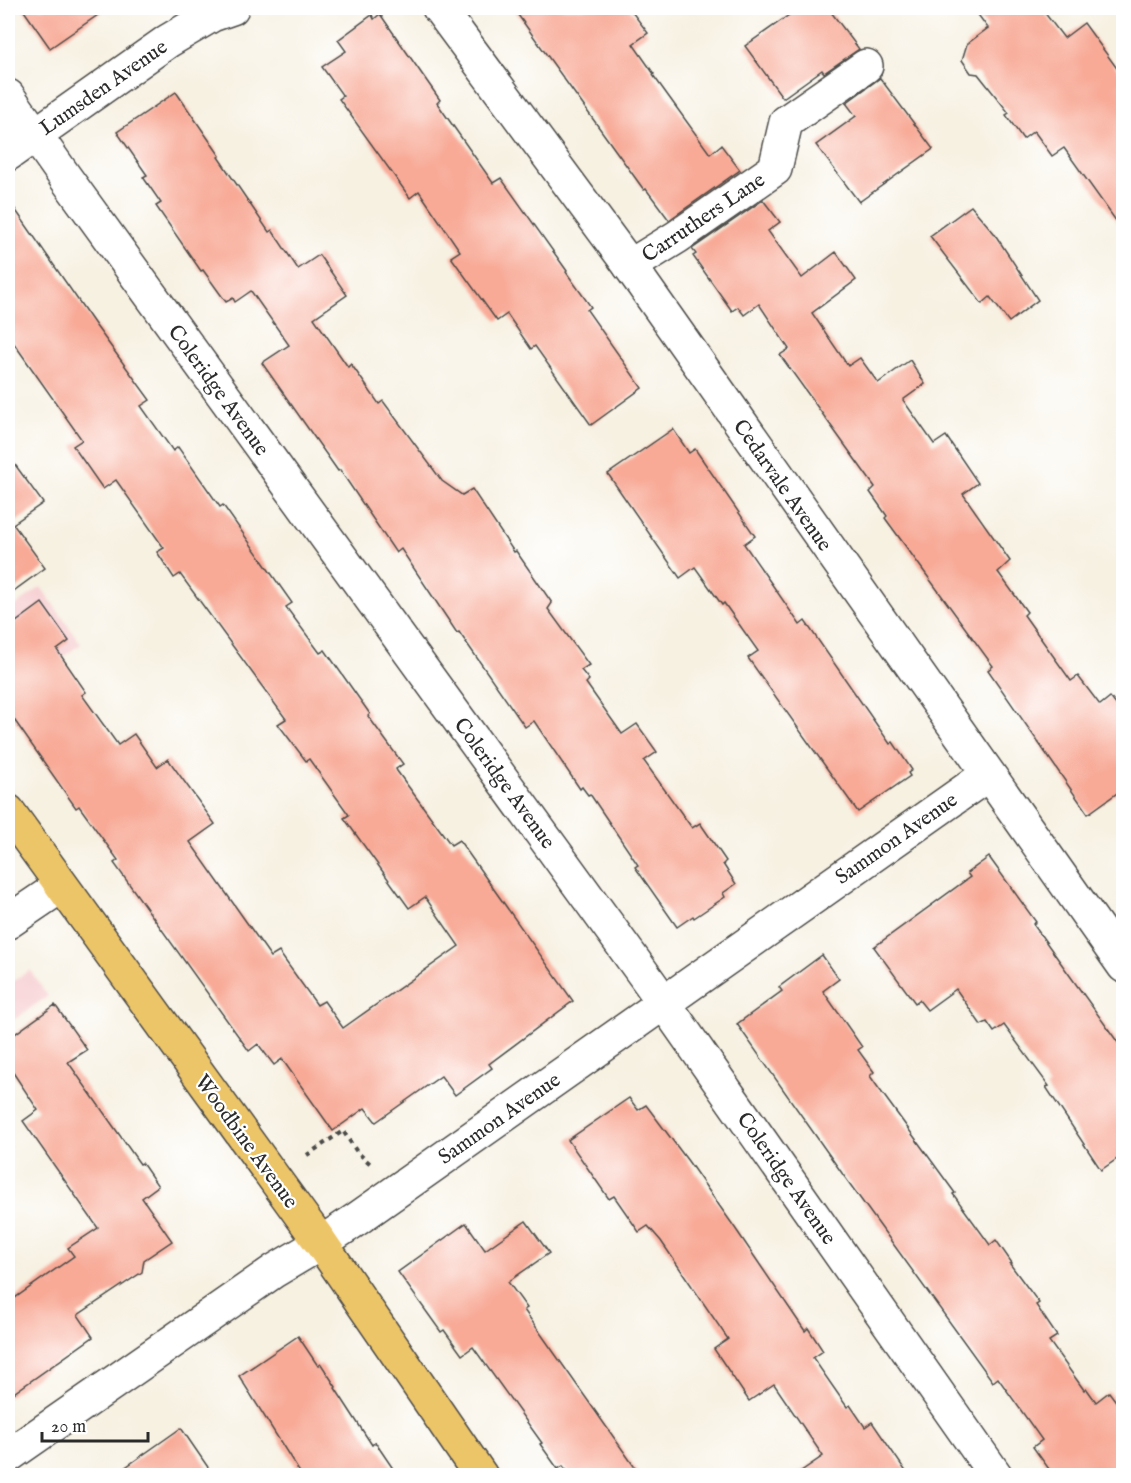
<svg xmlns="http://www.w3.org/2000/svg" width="1131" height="1483" viewBox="0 0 1131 1483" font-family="'IM FELL English',serif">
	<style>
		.built { fill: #f7cfd2 }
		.building { fill: #f8aa97 }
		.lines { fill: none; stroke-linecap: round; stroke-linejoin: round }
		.minor-casing { stroke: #4a4946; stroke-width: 36 }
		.major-casing { stroke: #4a4946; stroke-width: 36 }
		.path { stroke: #4a4946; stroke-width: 4; stroke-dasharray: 4.5 4.5; stroke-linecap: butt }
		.minor { stroke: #fff; stroke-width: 33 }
		.major { stroke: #edc569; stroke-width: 33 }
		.labels { text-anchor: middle; stroke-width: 4.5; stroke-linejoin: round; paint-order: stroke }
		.street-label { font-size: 21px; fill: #2b2b2b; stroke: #fff }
	</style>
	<rect width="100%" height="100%" fill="#fff"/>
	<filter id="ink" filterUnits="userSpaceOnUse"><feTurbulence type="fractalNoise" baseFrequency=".0167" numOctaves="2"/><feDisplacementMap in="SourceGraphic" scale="12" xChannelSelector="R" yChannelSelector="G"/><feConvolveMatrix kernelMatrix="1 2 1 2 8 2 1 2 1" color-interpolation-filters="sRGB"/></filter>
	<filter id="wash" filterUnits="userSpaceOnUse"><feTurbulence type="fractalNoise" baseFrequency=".008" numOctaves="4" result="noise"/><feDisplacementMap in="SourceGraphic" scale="24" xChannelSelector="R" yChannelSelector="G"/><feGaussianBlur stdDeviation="1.35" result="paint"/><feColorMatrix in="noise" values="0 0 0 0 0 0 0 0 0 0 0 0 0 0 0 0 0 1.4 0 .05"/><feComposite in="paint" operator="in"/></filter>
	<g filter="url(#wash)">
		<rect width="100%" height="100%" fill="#f7f1e2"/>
		<g class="built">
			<path d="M41,587L81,644L8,696V611Z"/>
			<path d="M30,970L48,996L8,1024V985Z"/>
		</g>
		<g id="blocks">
			<g class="building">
				<path d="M22,8H108L50,48Z"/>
				<path d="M513,8H629L648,33L633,44L654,74L653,75L710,154L721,145L740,170L669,220L646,189L644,190Z"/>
				<path d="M799,8H828L859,49L824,73L822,70L783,98L745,46Z"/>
				<path d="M973,8H1041L1064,38L1084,23L1124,78V232L1064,148L1052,156L1034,131L1023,139L1006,115L1009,113L978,74L971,73L962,60L967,44L988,28Z"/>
				<path d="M380,14L440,100L437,103L493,183L501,178L567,271L566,272L591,307L587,310L642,388L591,425L535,346L531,349L507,314L497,321L451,257L460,251L419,191L410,198L339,99L343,96L322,67L346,51L338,40L372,15L374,19Z"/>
				<path d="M880,78L933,149L859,202L816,145L856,116L846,103Z"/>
				<path d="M176,92L220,156L218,157L269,232L272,230L298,269L319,255L347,295L314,318L348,367L351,364L379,404L383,401L442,481L462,495L472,489L514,552L516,551L552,603L548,609L589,665L581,670L589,680L586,683L622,734L637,724L657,752L644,761L692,828L700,823L726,861L723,864L736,884L723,893L725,897L694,918L693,916L677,927L635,867L638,865L590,794L588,795L582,787L580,789L534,721L525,727L459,632L457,633L401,549L396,553L340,470L338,471L262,363L289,345L251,291L235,302L233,298L226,302L203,270L201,271L156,206L161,203L143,177L147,175L117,132Z"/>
				<path d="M8,199L96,326L150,400L141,406L173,451L178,447L220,507L223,505L292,603L286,607L320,653L325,650L370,714L368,716L403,764L396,769L397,771L451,845L459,840L573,1001L489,1064L492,1068L455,1095L441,1076L376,1122L365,1108L333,1131L282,1059L274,1065L258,1044L249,1051L114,863L118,860L79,806L76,808L8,711V628L42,603L69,641L57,650L86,692L82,695L118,745L134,734L157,767L168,759L215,824L190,842L271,957L279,952L317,1005L324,1001L343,1028L459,946L425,897L409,908L344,818L349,815L309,759L306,761L278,724L286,719L180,574L174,578L157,552L164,548L116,480L103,489L73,446L82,440L8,335Z"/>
				<path d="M763,200L780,222L768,231L802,278L836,252L856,280L812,313L848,366L860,358L878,383L910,360L925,384L903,400L934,444L946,436L978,483L963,494L1010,561L998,572L1027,612L1024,615L1071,681L1078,676L1100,705L1110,697L1124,715V788L1088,814L988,670L993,666L885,518L887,516L870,492L875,487L780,355L789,349L759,304L744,315L738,307L732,311L693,256L696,254L692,249Z"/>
				<path d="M971,206L994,233L1038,300L1009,322L990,297L982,304L930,236Z"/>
				<path d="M673,429L689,453L695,449L755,536L744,544L800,625L805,621L890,744L893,742L912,770L908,773L910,776L858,812L748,658L758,651L724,603L722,605L695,567L680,578L608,474Z"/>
				<path d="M8,455L43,503L13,524L45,568L8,595Z"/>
				<path d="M989,857L1036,922L1033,924L1063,966L1124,1051V1154L1101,1170L1046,1087L1049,1086L1004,1025L994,1032L987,1022L981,1025L956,989L927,1010L919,1000L915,1003L874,947L970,877L967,873Z"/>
				<path d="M822,955L839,979L823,991L862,1047L858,1050L874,1072L870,1076L877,1086L955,1193L953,1194L990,1245L996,1240L1012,1263L1010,1264L1039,1303L1036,1305L1057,1336L1049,1341L1084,1390L1086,1388L1096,1402L1109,1392L1124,1412V1476H1054L1033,1447L1042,1440L998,1378L993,1382L844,1176L737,1024L782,991L779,987Z"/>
				<path d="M55,1005L87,1050L68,1062L140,1164L142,1163L158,1186L142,1198L172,1241L144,1260L142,1272L78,1315L93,1337L8,1397V1303L74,1256L68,1248L98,1228L23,1121L38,1110L8,1065V1039Z"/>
				<path d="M629,1098L638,1110L646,1105L688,1161L735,1228L805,1331L808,1328L823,1351L813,1358L847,1407L850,1405L865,1427L872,1422L909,1476H794L823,1456L774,1384L749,1401L714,1349L728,1339L661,1241L648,1226L639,1232L614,1196L609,1199L568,1140Z"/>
				<path d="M526,1221L549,1253L508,1282L527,1308L524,1310L641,1476H571L563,1466L558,1469L540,1444L542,1443L473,1347L462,1355L444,1330L441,1332L398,1272L466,1223L485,1250Z"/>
				<path d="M298,1336L318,1366L321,1364L336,1387L335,1388L372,1445L375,1442L398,1476H302L239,1376Z"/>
				<path d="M181,1428L214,1476H113Z"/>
			</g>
		</g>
	</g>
	<g filter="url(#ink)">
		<use href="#blocks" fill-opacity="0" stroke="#4a4946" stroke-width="1.5"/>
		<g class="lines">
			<defs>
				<g id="minor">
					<path d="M439,8L630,266L1124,966"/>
					<path d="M8,96L65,177L650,983L996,1476"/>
					<path d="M8,154L168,41L212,15L232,8"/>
					<path d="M630,266L677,237L775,169L786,122L866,66"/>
					<path d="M8,922L61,886"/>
					<path d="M8,1456L274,1271L321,1243L357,1219L987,775"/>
				</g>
				<path id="major" d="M8,811L321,1243L481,1476"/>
			</defs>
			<use href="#minor" class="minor-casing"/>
			<use href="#major" class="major-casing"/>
			<path class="path" d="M307,1155L343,1131L357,1152L373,1166"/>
			<use href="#minor" class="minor"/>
			<use href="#major" class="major"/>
		</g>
	</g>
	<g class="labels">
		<g class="street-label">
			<text transform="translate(103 87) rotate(-35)" y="7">Lumsden Avenue</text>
			<text transform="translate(703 217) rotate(-34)" y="7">Carruthers Lane</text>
			<text transform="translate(219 390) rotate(54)" y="7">Coleridge Avenue</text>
			<text transform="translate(783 485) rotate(55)" y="7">Cedarvale Avenue</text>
			<text transform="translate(505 783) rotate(54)" y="7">Coleridge Avenue</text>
			<text transform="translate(896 838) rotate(-35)" y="7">Sammon Avenue</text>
			<text transform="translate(499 1118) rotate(-35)" y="7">Sammon Avenue</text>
			<text transform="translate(247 1141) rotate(54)" y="7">Woodbine Avenue</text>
			<text transform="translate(787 1178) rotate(55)" y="7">Coleridge Avenue</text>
		</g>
	</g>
	<rect width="1131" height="1483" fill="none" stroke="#fff" stroke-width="30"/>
	<path d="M42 1432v9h106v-9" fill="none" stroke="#2b2b2b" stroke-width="3"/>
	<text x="51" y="1432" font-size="18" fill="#2b2b2b" stroke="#ffffff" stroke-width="4.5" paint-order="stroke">20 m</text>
</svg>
